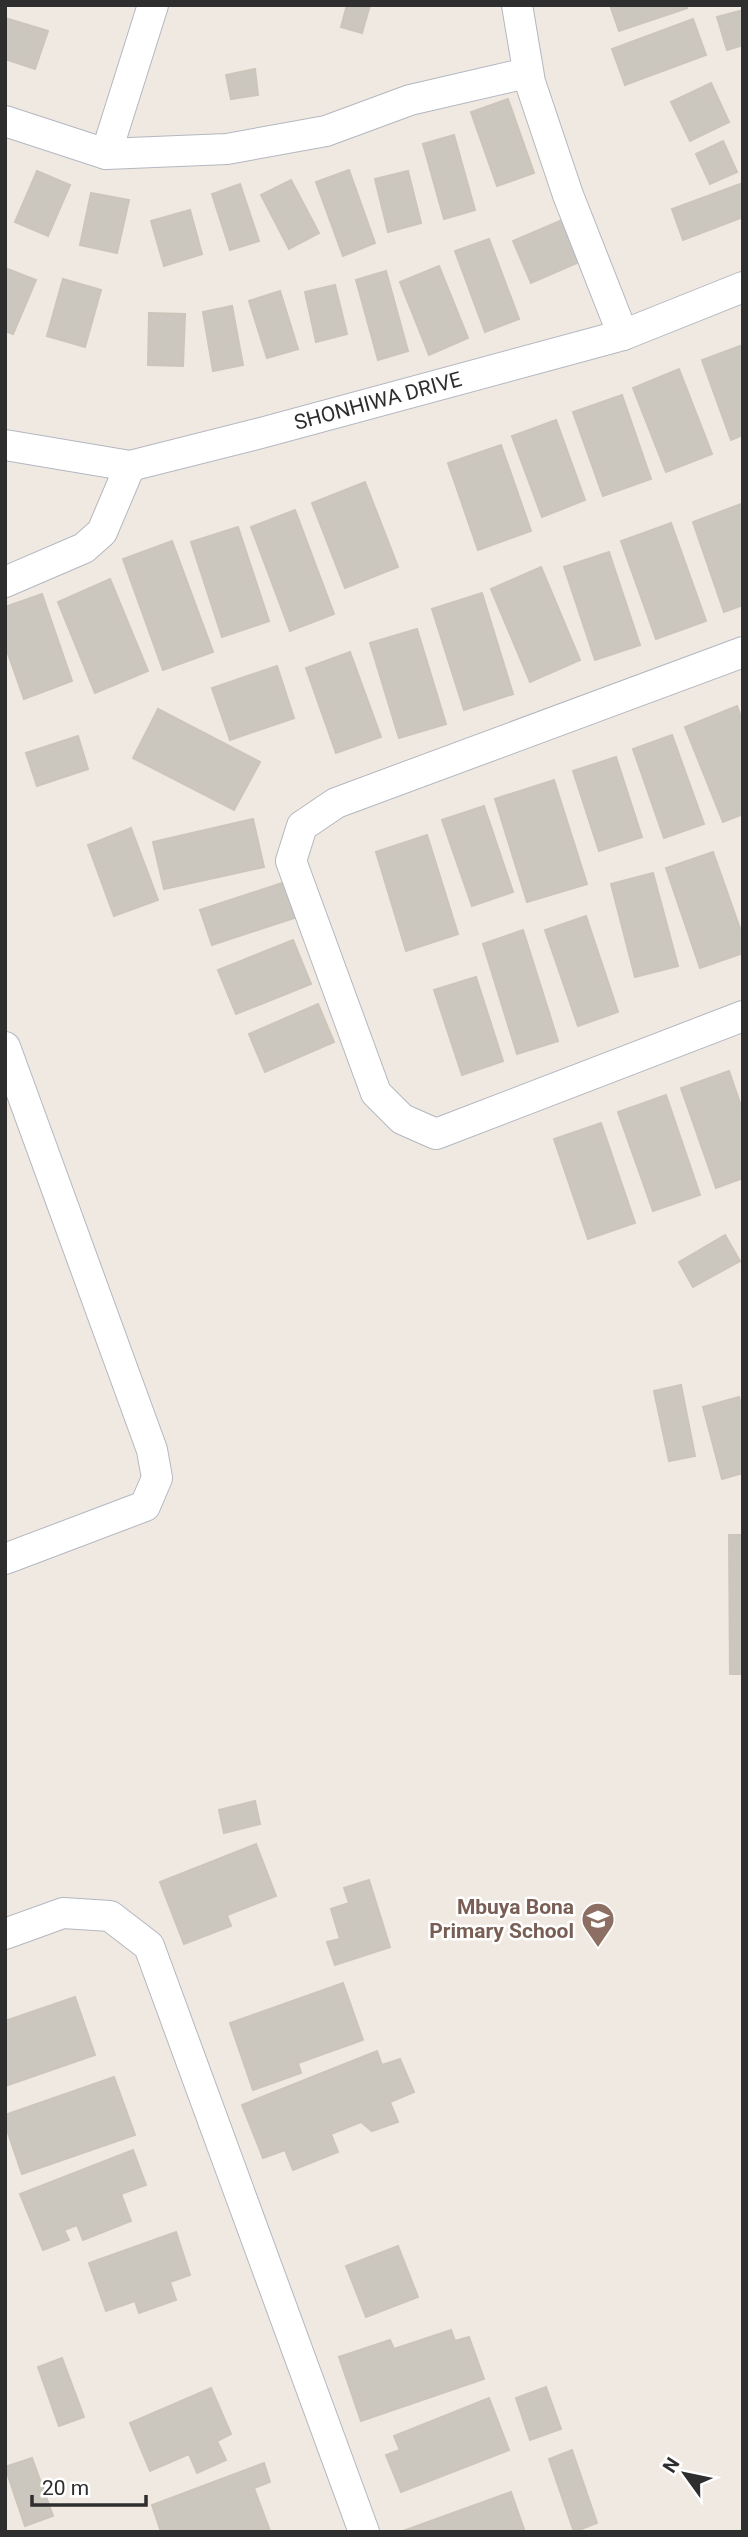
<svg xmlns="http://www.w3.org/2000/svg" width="748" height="2537" viewBox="0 0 748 2537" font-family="Roboto,sans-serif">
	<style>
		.building { fill: #cbc7bf; stroke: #cbc5ba; stroke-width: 2 }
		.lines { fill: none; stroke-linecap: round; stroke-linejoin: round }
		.street-casing { stroke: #b4b7c1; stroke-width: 32 }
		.street { stroke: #fff; stroke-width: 30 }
		.labels { text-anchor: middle; stroke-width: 5; stroke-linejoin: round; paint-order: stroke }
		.street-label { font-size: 21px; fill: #2e2e2e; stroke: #fff }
		.education-label { font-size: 21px; font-weight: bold; fill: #785e54; stroke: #fff; text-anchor: end }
	</style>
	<rect width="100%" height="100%" fill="#efe9e1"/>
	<g class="building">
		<path d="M347,5H370L362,33L341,27Z"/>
		<path d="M610,5H686L687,8L619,31Z"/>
		<path d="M743,10V45L727,50L717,17Z"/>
		<path d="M5,18L48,31L35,69L5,59Z"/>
		<path d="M693,19L706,55L625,85L612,49Z"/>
		<path d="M255,69L258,95L231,99L226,75Z"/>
		<path d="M711,83L729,122L690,141L671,102Z"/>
		<path d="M508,99L534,173L497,186L471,112Z"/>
		<path d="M454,135L475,210L444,219L423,144Z"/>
		<path d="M723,141L737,172L710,184L696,154Z"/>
		<path d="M349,170L375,243L343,256L316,182Z"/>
		<path d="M37,171L70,185L48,236L15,222Z"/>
		<path d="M408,171L421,223L388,232L375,179Z"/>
		<path d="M291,180L319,233L289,249L261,195Z"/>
		<path d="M743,183V217L683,240L672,209Z"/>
		<path d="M240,184L259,241L230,250L212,194Z"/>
		<path d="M91,193L129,200L117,253L80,245Z"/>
		<path d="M190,210L202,254L164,266L151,221Z"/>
		<path d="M569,217L586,259L531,283L513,241Z"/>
		<path d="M489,239L519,319L485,332L455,251Z"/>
		<path d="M439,266L468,338L429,355L400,282Z"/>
		<path d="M5,268L36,280L13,334L5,331Z"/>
		<path d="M386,271L408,351L378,360L356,280Z"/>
		<path d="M63,279L101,290L85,347L47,336Z"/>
		<path d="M335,285L347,334L316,342L305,292Z"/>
		<path d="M280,291L298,349L267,358L249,301Z"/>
		<path d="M232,306L243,365L213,371L203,312Z"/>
		<path d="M149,313L185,314L183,366L148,365Z"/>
		<path d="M743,345V435L731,440L702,360Z"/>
		<path d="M679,369L712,454L666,472L633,388Z"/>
		<path d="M622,395L651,479L603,496L573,412Z"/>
		<path d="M556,420L585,500L542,517L512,436Z"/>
		<path d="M501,445L531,531L478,550L448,463Z"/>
		<path d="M365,482L398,567L345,588L312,503Z"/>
		<path d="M741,504L743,510V605L724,612L693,522Z"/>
		<path d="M295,510L334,614L290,631L251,527Z"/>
		<path d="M671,523L706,621L656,639L621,541Z"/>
		<path d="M238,527L269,621L222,637L191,542Z"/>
		<path d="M172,541L213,652L163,670L123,559Z"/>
		<path d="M609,552L640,645L595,660L564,567Z"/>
		<path d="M541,567L580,660L530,682L491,589Z"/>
		<path d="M110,579L148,671L95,693L58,602Z"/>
		<path d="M482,593L513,694L464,710L432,609Z"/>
		<path d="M42,594L72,681L24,699L5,645V607Z"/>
		<path d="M417,629L446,724L399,738L370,643Z"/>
		<path d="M350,652L381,737L336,753L306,668Z"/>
		<path d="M277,666L294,718L230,740L212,688Z"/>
		<path d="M737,706L743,722V814L723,822L685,727Z"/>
		<path d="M158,709L260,762L234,810L133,758Z"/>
		<path d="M672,735L704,824L664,838L633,749Z"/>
		<path d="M78,736L88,769L37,786L26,753Z"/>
		<path d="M616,757L642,837L599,851L573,771Z"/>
		<path d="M554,780L587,884L527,902L495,799Z"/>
		<path d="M484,806L513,892L472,906L442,820Z"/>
		<path d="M253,819L264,867L164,889L153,842Z"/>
		<path d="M131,828L158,900L114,916L88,845Z"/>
		<path d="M427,835L458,934L406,951L376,852Z"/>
		<path d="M713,852L743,937V953L700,968L666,868Z"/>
		<path d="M653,873L678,966L635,977L611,884Z"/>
		<path d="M288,881L300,916L212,945L200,910Z"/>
		<path d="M586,916L618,1012L578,1026L545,930Z"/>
		<path d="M523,930L558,1041L517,1054L483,944Z"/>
		<path d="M293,940L311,984L236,1014L218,970Z"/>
		<path d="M476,977L503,1061L462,1075L434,990Z"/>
		<path d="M318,1004L334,1042L265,1072L249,1034Z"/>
		<path d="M729,1071L743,1112V1178L716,1188L681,1088Z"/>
		<path d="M666,1095L700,1195L653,1211L618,1112Z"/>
		<path d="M601,1123L635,1223L588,1239L554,1139Z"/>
		<path d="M725,1235L740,1261L693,1287L679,1262Z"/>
		<path d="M681,1385L695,1456L669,1461L654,1391Z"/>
		<path d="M739,1397L743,1410V1473L722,1479L703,1407Z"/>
		<path d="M729,1535H743V1674H730Z"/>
		<path d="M255,1801L260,1824L224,1833L219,1810Z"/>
		<path d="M256,1844L276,1896L227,1915L231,1926L184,1944L160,1882Z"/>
		<path d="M369,1880L390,1947L335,1965L327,1942L340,1939L331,1909L349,1903L344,1888Z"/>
		<path d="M343,1983L363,2040L298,2063L301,2073L253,2090L230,2023Z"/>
		<path d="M75,1997L95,2055L5,2086V2021Z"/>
		<path d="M377,2051L382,2065L400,2059L414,2092L390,2102L398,2122L372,2131L361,2122L331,2134L338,2152L293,2170L285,2150L263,2158L242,2105Z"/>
		<path d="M114,2077L135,2135L22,2174L5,2124V2115Z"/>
		<path d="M133,2150L146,2185L121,2194L131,2221L83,2240L77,2225L64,2230L69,2240L43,2250L20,2194Z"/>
		<path d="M176,2232L190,2275L170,2282L176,2300L139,2313L135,2301L106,2311L89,2263Z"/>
		<path d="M398,2246L418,2297L366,2317L346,2266Z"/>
		<path d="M451,2330L455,2341L469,2337L484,2379L361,2421L339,2357L390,2340L394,2349Z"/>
		<path d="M62,2358L84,2417L59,2426L38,2367Z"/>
		<path d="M546,2387L561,2429L530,2440L516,2398Z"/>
		<path d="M211,2388L231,2434L217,2441L226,2460L197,2473L189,2454L150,2471L130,2423Z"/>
		<path d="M489,2398L509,2450L401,2492L386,2455L400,2450L394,2436Z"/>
		<path d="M572,2450L597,2523L574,2532L549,2459Z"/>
		<path d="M32,2458L53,2516L25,2526L5,2467Z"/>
		<path d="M264,2463L270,2482L254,2488L270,2531L161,2532L152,2505Z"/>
		<path d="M511,2492L525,2532H403V2531Z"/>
	</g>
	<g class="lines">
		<defs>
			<g id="street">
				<path d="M517,5L530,82L568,195L623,335"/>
				<path d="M5,121L106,154L227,149L326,131L410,100L527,73"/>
				<path d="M106,154L153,5"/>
				<path d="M5,445L130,466L261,433L623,335L743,287"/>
				<path d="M5,582L84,548L102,532L130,466"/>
				<path d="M743,652L336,803L302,826L291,861L376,1093L402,1119L436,1134L743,1016"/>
				<path d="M5,1047L152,1450L157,1478L145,1506L5,1559"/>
				<path d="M5,1934L63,1913L110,1916L149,1946L364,2532"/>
			</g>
		</defs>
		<use href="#street" class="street-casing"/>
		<use href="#street" class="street"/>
	</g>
	<defs>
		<symbol id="school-pin" viewBox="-11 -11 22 30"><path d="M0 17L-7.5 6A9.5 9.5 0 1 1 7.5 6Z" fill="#8d6e63" stroke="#fff"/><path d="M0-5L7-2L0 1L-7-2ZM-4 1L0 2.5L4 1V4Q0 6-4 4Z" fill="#fff"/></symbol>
	</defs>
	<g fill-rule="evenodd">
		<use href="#school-pin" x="579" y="1900" width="38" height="52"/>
	</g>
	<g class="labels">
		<g class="street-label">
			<text transform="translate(378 401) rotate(-15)" y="7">SHONHIWA DRIVE</text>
		</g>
		<g class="education-label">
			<text x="574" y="1914">Mbuya Bona<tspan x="574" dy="24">Primary School</tspan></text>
		</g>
	</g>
	<rect width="748" height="2537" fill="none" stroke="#2e2e2e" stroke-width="14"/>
	<g transform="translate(685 2474) rotate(303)" stroke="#ffffff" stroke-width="5" paint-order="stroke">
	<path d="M0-5L12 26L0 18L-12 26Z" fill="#2e2e2e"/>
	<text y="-10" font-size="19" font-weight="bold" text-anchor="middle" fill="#2e2e2e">N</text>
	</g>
	<path d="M32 2495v10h114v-10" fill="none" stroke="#2e2e2e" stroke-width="3.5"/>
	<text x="42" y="2495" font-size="21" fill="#2e2e2e" stroke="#ffffff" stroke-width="5" paint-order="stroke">20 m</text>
</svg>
